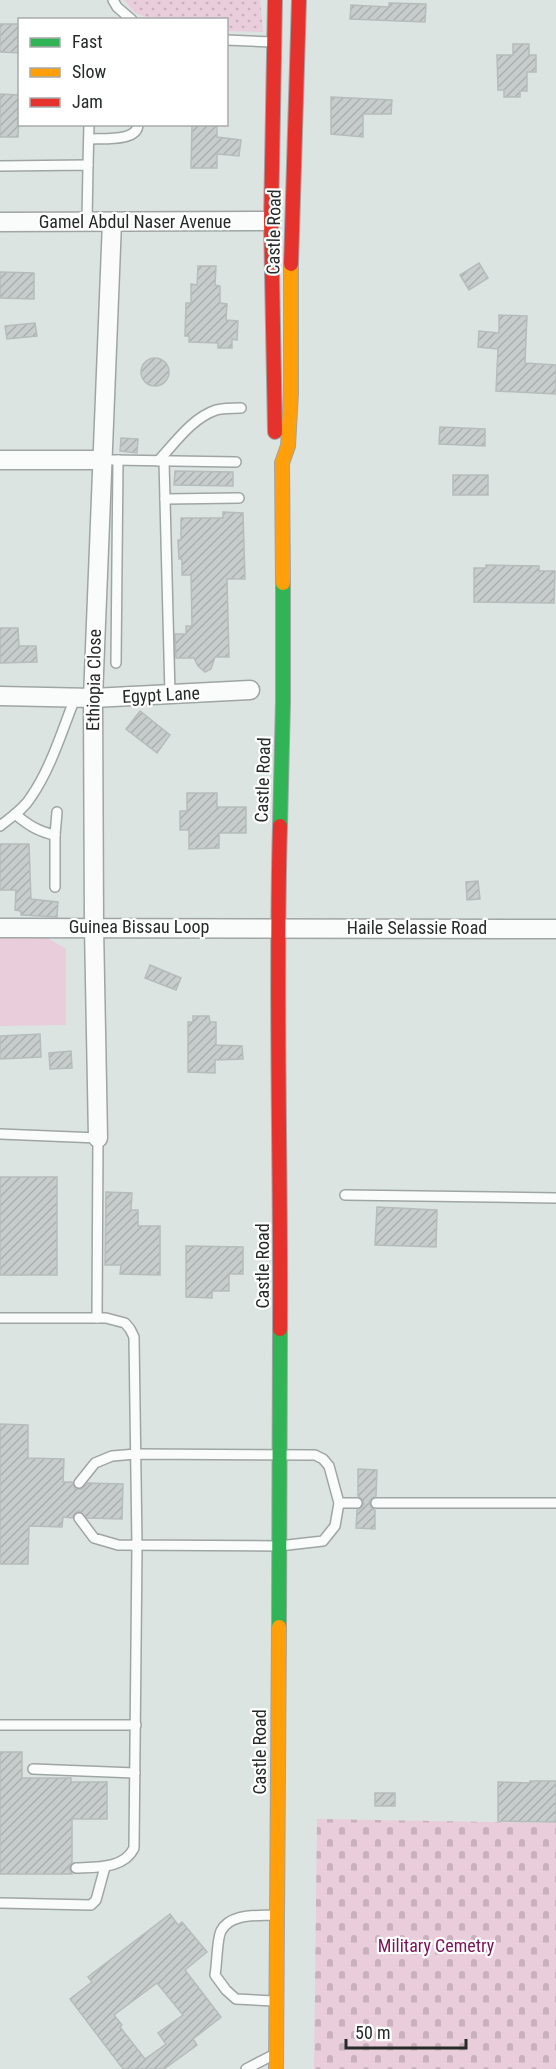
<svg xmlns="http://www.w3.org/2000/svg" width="556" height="2069" viewBox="0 0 556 2069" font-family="'Roboto Condensed',sans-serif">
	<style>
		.green { fill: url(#green-dots) }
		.cemetery { fill: url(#cemetery-stones) }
		.pitch { fill: #e9cddb }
		.building { fill: url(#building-hatch); stroke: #b6bcbb; stroke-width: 1.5; fill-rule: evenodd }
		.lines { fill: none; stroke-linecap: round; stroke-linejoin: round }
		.lane-casing { stroke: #9fa5a4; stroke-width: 12 }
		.street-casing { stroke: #9fa5a4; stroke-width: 21 }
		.fast-casing { stroke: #9fa5a4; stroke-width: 16 }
		.slow-casing { stroke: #9fa5a4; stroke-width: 16 }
		.jam-casing { stroke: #9fa5a4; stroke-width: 16 }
		.lane { stroke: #fafbfb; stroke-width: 9 }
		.street { stroke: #fafbfb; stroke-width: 18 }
		.fast { stroke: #30b455; stroke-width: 14 }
		.slow { stroke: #ff9f0a; stroke-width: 14 }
		.jam { stroke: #e5322d; stroke-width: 14 }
		.labels { text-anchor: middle; stroke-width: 4.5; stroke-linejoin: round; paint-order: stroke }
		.street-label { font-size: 18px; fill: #262b2a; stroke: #fff }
		.park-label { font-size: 18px; fill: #791354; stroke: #fff }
	</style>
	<defs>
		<pattern id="green-dots" width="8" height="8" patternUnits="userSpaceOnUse" patternTransform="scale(1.5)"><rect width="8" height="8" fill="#e9cddb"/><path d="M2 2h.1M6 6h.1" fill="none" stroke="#c8b0bc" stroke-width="1.8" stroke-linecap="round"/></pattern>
		<pattern id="cemetery-stones" width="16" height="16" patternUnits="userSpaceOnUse" patternTransform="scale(1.5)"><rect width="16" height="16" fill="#e9cddb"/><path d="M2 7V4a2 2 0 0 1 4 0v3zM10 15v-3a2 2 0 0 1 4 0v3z" fill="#c8b0bc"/></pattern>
		<pattern id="building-hatch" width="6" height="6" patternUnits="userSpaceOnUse" patternTransform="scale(1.5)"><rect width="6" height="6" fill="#c7cdcc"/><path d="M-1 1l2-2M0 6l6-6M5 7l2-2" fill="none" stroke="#abb0af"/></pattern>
	</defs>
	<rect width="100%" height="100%" fill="#dce4e2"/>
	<path class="green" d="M124,0H260L263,32L227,31L226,20L151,19L135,13Z"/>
	<path class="cemetery" d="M317,1819L556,1823V2069H314Z"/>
	<path class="pitch" d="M0,937H46L66,949V1025L0,1026Z"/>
	<g class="building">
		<path d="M389,3L426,4L425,22L350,19L351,5L389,7Z"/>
		<path d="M0,24H20V53L0,52Z"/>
		<path d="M513,44H529V55H536V72H527V91H520V97H504V90H498L497,55H513Z"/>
		<path d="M0,94L20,95L18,137H0Z"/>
		<path d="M331,97L392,100L391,114H363V137L331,134Z"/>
		<path d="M192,124H217V137L241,140L239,156L217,154V168H191Z"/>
		<path d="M479,263L488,278L469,290L460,275Z"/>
		<path d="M198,266H216L215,285L220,286V303L227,304L226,320L238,321L237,340L232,339V348H218V343L189,342V336H185L186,303H191V284L197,285Z"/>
		<path d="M0,272L34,273V299L0,298Z"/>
		<path d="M499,315L527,316L525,363L556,365V394L496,391L498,349L478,347L479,331L499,333Z"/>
		<path d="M35,323L37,336L7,339L5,326Z"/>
		<circle cx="155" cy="372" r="14"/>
		<path d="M440,427L485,429V446L439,444Z"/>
		<path d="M121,438L138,439L137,453L120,451Z"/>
		<path d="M175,471L233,472V486L174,485Z"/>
		<rect x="453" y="475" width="35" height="20"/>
		<path d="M223,512L243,513L245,579H227L229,657H215L211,669L205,672L198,666L194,658H176L175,634H186V626H192L191,575H182V559H179L178,540H181V518H223Z"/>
		<path d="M486,565L539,566V571H555L554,603L474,602V568H486Z"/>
		<path d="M0,628H18L19,646H36L37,662L0,663Z"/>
		<path d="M140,711L170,735L157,753L126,729Z"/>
		<path d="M187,793H217V807H246V833H219V848L189,849V830H180V811H187Z"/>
		<path d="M0,844H29L31,899L58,902L57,917L21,915V911L15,910L16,890H0Z"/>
		<path d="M478,881L480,899L467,900L466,882Z"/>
		<path d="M150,965L181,978L176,990L145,978Z"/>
		<path d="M193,1016H209L210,1022H216V1045L242,1046L243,1059L215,1060V1073L188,1072V1022H193Z"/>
		<path d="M40,1034L41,1057L0,1059V1036Z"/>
		<path d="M71,1051L72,1068L50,1069L49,1053Z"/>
		<rect x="0" y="1177" width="57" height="98"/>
		<path d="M106,1192L132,1193L131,1210H138V1226H160V1275L120,1274L121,1265H105Z"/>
		<path d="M377,1207L437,1210L436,1247L375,1245Z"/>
		<path d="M186,1246L243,1247V1274H229V1291H212V1298L186,1297Z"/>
		<path d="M0,1424L28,1425V1458L64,1459L63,1482H72L75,1489H82L88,1483L123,1484L122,1519L87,1518L79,1511L75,1513L72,1518L63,1517L62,1527L29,1526L28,1564H0Z"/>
		<path d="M358,1469L377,1470L376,1496L372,1498L369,1502L371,1507L375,1510V1529L356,1528L357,1510L361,1508L364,1504L362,1499L358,1496Z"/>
		<path d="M0,1752H22V1778H71V1782H107V1819H72V1863L69,1868L72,1874H0Z"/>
		<path d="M530,1781H556V1822L498,1821V1782L530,1783Z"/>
		<rect x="375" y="1793" width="20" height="13"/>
		<path d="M170,1914L178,1925L182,1922L207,1952L185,1970L221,2017L193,2039L197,2045L164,2069H123L70,1999L92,1982L88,1977ZM157,1983L183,2015L158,2033L166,2044L145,2059L120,2027L122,2025L114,2015Z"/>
	</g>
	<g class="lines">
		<defs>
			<g id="lane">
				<path d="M113,0L117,7L132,20"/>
				<path d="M226,40L272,42"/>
				<path d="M89,139C103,138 138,142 138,124"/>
				<path d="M88,165L89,124"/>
				<path d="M0,166L88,165L87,222"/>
				<path d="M113,460L236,462"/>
				<path d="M158,461C175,443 192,418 216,410C224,408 233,408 241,408"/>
				<path d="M164,461L170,694"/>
				<path d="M165,499L239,498"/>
				<path d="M116,663L118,460"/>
				<path d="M15,814C28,825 39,832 55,835V887"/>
				<path d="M0,826C11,817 24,809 31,797C51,768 62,731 75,698"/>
				<path d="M55,835L57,812"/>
				<path d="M0,1134L98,1138L97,1318"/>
				<path d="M345,1195L556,1198"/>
				<path d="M0,1318H106L125,1323L130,1329L134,1337L137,1546L134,1848C124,1869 96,1867 76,1868"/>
				<path d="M339,1503H357"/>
				<path d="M376,1503H556"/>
				<path d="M79,1518L94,1538L118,1545L279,1546L323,1541L335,1526L339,1503L329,1466L323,1459L315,1455L136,1454L112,1456L95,1463L79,1483"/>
				<path d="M0,1725H136"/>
				<path d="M33,1769L135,1773"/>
				<path d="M0,1903L91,1905L96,1900L105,1867"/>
				<path d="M273,2001L236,1999L226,1990L215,1975C217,1965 217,1938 221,1931C230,1913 257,1916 274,1915"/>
				<path d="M246,2069L273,2055"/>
			</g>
			<g id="street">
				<path d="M0,222L271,221"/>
				<path d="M0,460H101"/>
				<path d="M0,696L93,698L250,690"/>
				<path d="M0,928L556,929"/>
				<path d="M98,1138L94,927L93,698L112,222"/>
			</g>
			<g id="fast">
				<path d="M280,826L283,701V583"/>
				<path d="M279,1627L280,1329"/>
			</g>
			<g id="slow">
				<path d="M283,583L282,463L288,446L291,393V264"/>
				<path d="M276,2069L279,1627"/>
			</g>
			<g id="jam">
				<path d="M275,0L271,221L275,432"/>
				<path d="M291,264L299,0"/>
				<path d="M280,826C275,994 281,1161 280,1329"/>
			</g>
		</defs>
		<use href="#lane" class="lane-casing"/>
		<use href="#street" class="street-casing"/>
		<use href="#fast" class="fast-casing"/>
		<use href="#slow" class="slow-casing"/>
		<use href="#jam" class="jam-casing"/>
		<use href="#lane" class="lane"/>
		<use href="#street" class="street"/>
		<use href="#fast" class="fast"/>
		<use href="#slow" class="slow"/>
		<use href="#jam" class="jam"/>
	</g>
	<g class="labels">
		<g class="street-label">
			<text x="135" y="228">Gamel Abdul Naser Avenue</text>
			<text transform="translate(274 232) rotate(-89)" y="6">Castle Road</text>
			<text transform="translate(94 680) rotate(-89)" y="6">Ethiopia Close</text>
			<text transform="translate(161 695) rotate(-3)" y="6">Egypt Lane</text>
			<text transform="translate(263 780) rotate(-88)" y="6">Castle Road</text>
			<text x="139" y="933">Guinea Bissau Loop</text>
			<text x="417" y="934">Haile Selassie Road</text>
			<text transform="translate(263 1266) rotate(-90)" y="6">Castle Road</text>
			<text transform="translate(260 1752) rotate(-90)" y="6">Castle Road</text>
		</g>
		<g class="park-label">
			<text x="436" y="1952">Military Cemetry</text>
		</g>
	</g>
	<rect x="18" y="18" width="210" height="108" fill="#ffffff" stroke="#a8aaaa" stroke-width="1.5"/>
	<rect x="30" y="38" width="30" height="9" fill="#30b455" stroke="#a8aaaa" stroke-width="1.5"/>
	<text x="72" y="48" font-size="18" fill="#262b2a">Fast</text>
	<rect x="30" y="68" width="30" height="9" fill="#ff9f0a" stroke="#a8aaaa" stroke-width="1.5"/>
	<text x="72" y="78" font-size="18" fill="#262b2a">Slow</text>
	<rect x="30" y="98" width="30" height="9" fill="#e5322d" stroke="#a8aaaa" stroke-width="1.5"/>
	<text x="72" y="108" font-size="18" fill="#262b2a">Jam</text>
	<path d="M346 2039v9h120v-9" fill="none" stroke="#262b2a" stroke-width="3"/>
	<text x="355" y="2039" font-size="18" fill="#262b2a" stroke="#ffffff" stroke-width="4.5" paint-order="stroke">50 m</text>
</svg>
